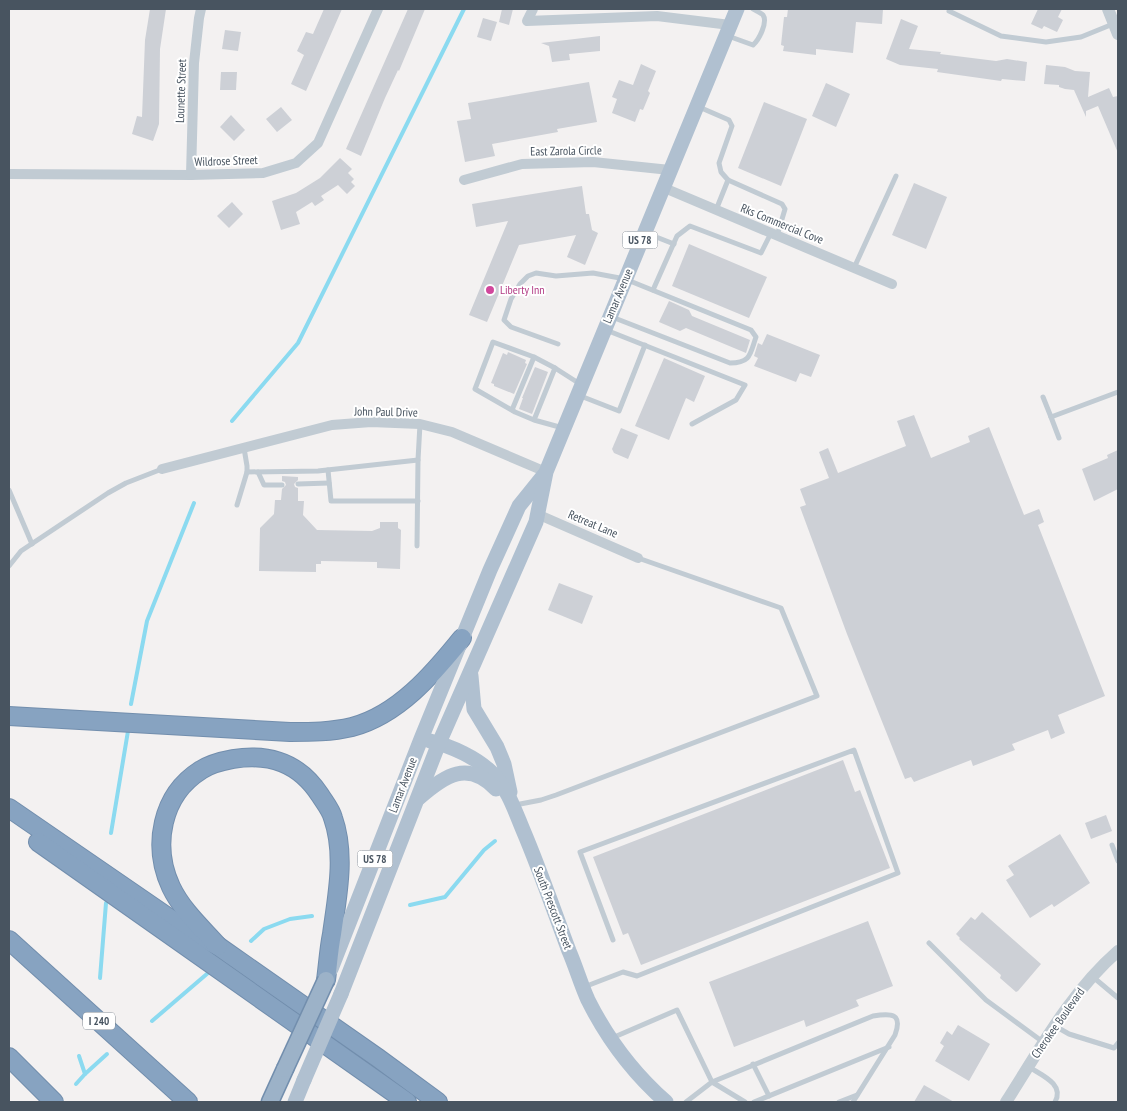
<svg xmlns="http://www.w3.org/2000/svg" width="1127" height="1111" viewBox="0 0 1127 1111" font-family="'PT Sans Narrow',sans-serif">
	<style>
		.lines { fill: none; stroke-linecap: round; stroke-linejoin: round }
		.stream { stroke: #8bdaf0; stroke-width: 4 }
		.building { fill: #cdd0d6 }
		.trunk-casing { stroke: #728ead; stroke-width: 19 }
		.motorway-casing { stroke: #728ead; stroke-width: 20 }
		.service { stroke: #c1cbd3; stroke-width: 5 }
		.minor { stroke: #c1cbd3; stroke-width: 10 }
		.tertiary { stroke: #c1cbd3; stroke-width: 12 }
		.primary { stroke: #b0c0d0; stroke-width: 15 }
		.trunk { stroke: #9cb2c8; stroke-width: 16 }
		.motorway { stroke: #87a3c1; stroke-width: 18 }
		.trunk-bridge-casing { stroke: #728ead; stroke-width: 19; stroke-linecap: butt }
		.primary-bridge { stroke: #b0c0d0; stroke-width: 15 }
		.trunk-bridge { stroke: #9cb2c8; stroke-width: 16 }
		.hotel-dot { fill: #d1479c; stroke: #fff; stroke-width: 2 }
		.labels { text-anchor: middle; stroke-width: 4; stroke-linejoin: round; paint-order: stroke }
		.shield { fill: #fff; stroke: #7f8790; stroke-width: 1 }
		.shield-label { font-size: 11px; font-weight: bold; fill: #485460 }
		.street-label { font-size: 12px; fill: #485460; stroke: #fff }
		.hotel-label { font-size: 12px; fill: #b23c85; stroke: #fff; text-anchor: start }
	</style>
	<rect width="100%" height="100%" fill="#f3f1f1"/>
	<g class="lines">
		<g class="stream">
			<path d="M232,421L298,343L464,9"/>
			<path d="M131,704L147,621L194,503"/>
			<path d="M111,833L128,731"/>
			<path d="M410,905L445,897L484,850L495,841"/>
			<path d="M251,941L264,929L290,919L312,916"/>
			<path d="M100,978L106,903"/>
			<path d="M152,1021L208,973"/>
			<path d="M85,1074L107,1054"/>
			<path d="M76,1084L85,1074L79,1056"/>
		</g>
	</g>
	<g class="building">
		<path d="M150,9H166L160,49L159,124L153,141L132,134L137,116L142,117L145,40Z"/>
		<path d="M324,9H342L306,91L291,84L304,55L297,51L306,32L313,34Z"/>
		<path d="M408,9H425L399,71L398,70L385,98L361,156L346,149Z"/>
		<path d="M502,9H513L509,25L499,22Z"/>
		<path d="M788,9H883L882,24L856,22L853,53L816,49V55L783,51L784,46L781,45L784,17H787Z"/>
		<path d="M1038,9H1062L1058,17L1063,20L1057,32L1044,26L1042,29L1031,24Z"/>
		<path d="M483,18L497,22L491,41L477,37Z"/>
		<path d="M901,19L918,26L909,49L941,52L940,54L996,61L1007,59L1027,62L1025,81L1002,79L1001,81L937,72L938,69L900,65L886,59Z"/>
		<path d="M225,30L241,32L238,51L222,49Z"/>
		<path d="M600,36V51L569,54L570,60L552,62L549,46L541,43Z"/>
		<path d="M641,64L656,71L648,91L650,93L643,110L640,109L635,122L612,113L617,99L612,97L619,80L633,85Z"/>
		<path d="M1046,65L1065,67L1075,71L1090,72L1088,97L1109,88L1113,97L1118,96V153L1098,106L1086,111V117L1074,90L1065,89L1059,87V85L1044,84Z"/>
		<path d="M221,72H237L236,90H220Z"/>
		<path d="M589,82L597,122L557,129L558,132L492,144L495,156L465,162L457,121L471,119L468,103Z"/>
		<path d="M826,83L850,94L836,127L812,116Z"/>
		<path d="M764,102L807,119L781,186L738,168Z"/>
		<path d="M281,107L292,120L277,132L266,119Z"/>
		<path d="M231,115L245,130L234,141L220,127Z"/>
		<path d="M340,158L352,169L348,173L354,179L351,182L355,186L347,194L338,185L321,196L324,200L315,206L312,202L296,212L300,224L281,230L272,201L296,193L320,178Z"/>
		<path d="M914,183L947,197L926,249L892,235Z"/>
		<path d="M582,186L586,214H589L592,230L598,233L585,265L567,257L576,235L519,245L487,322L469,315L508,221L476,227L472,204Z"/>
		<path d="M232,202L243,214L229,228L217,216Z"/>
		<path d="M689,244L767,277L749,318L672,286Z"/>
		<path d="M669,301L689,310L692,316L750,340L746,353L686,328L680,331L659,322Z"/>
		<path d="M767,334L820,355L811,377L800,373L796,382L754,366L758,358L754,356L758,343L762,345Z"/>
		<path d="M508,352L526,360L525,363L527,364L514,394L494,386V384L491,383L503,353L507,355Z"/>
		<path d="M664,358L705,376L694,402L686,398L669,440L635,426Z"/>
		<path d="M535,367L548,372L532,414L519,409L523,398H522Z"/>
		<path d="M914,415L931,458L970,442L968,436L989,427L1024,515L1039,509L1040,511L1044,522L1038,525L1105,696L1058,715L1065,733L1051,739L1048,730L1012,744L1015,750L973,766L971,760L914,782L911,777L905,779L847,634L800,507L806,505L800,489L829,478L819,452L828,448L838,473L906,446L897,421Z"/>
		<path d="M621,428L638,435L628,459L614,453L612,449Z"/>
		<path d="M1118,450V489L1094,501L1082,469L1108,458L1107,455Z"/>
		<path d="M282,476L298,477V480L294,484L295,487L298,488V501H304L303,515L317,530L372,531L380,528V522H398V528L401,530L400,569L377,568V562L321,561V564H316V572L259,571L260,528L274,514L275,500H281L282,489L286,485L285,482L282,481Z"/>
		<path d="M559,583L593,596L582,624L548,610Z"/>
		<path d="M843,760L855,792L860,790L890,868L641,965L628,933L623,935L593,857Z"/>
		<path d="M1106,815L1112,831L1091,839L1085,823Z"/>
		<path d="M1060,834L1090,883L1054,907L1052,904L1030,918L1006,880L1014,875L1008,866Z"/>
		<path d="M982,912L1041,964L1018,991L1016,992L1000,978L1001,975L959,939L960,938L956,934L971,917L975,920Z"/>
		<path d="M868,921L893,986L856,1000L859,1006L806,1027L804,1020L734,1047L709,982Z"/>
		<path d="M958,1025L990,1044L969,1081L935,1061L944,1046L940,1043L947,1031L952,1035Z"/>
		<path d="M924,1085L954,1102H914Z"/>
	</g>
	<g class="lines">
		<defs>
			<path id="trunk" d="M270,1102L285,1069"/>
			<g id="motorway">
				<path d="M9,716L290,732C311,732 331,732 352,727C398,715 433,674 462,638"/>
				<path d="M9,808L188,931L218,946L378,1058L438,1102"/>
				<path d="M38,842L407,1102"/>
				<path d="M9,940L188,1102"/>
				<path d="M218,946C201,927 182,910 171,887C152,846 161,795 201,770C210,764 222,761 233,759C270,753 299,763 320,795C325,803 331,810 333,818C346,855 337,897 332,934C329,949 328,965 326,980"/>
				<path d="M9,1057L54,1102"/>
			</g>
		</defs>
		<use href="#trunk" class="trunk-casing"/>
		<use href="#motorway" class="motorway-casing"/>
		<g class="service">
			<path d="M949,11L1001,36L1046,42L1081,37L1113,24"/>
			<path d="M728,36L753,45C759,40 768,22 763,15C761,13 756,11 753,9"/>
			<path d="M699,107L729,120L732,126L719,163L721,172L728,180L782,204L785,209L777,236"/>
			<path d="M716,210L728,180"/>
			<path d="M646,233L674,244"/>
			<path d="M854,268L896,176"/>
			<path d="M653,290L677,236L690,226L761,253L771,233"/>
			<path d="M606,330L745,385L736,400L692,424"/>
			<path d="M558,344L511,327L504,320L511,299L520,284L528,276L536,273L556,276L593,273L625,279L751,330L756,337C750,354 751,363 730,363L612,317"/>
			<path d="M555,368L580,384"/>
			<path d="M578,395L619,411L645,345"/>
			<path d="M1043,397L1051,417L1118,392"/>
			<path d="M512,410L534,357"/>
			<path d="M1051,417L1059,438"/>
			<path d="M534,420L515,412L475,389L493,342L534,357L555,368L534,420L563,428"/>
			<path d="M244,448L247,466V472L318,471L418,460L420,424"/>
			<path d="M328,470L331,501H418"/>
			<path d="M258,472L264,485H282"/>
			<path d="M298,484L329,483"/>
			<path d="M9,490L32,544"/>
			<path d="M237,505L247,472"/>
			<path d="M417,546L418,460"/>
			<path d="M9,566L21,551L108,493L126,483L162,469"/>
			<path d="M515,805L541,800L556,795L817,696L781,608L638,558"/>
			<path d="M1112,845L1118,861"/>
			<path d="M929,943L986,1000L1043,1042"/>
			<path d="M1093,977L1118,998"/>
			<path d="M584,987L623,972L637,976L898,873L854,750L580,852L613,940"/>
			<path d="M1055,1026L1069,1034L1114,1048L1118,1043"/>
			<path d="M612,1038L677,1010L712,1082L745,1102"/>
			<path d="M753,1064L769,1096"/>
			<path d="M1029,1067C1041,1075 1065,1084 1055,1102"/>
			<path d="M686,1102L712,1082L873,1016C891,1013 903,1013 895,1035L853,1102"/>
			<path d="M754,1102L889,1047"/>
			<path d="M839,1102L857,1095"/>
		</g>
		<g class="minor">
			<path d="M533,9L527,21L657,16L730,25"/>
			<path d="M9,174L191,175L263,173L296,163L318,143L378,9"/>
			<path d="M191,175L194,63L199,18L201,9"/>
			<path d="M464,180L522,164L593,162L670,170"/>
			<path d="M662,187L892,284"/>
			<path d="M162,469L332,425L371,422L420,424L452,432L546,472"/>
			<path d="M537,514L638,558"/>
		</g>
		<g class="tertiary">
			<path d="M1108,9L1118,34"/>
			<path d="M1006,1102C1040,1049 1070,993 1118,951"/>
		</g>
		<g class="primary">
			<path d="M471,676L474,709L497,747L504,764L510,792"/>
			<path d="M430,741C451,746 478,758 493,774C508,789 515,811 523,830C540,870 554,911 569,951C576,967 581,985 588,1000C608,1040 633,1073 666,1102"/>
			<path d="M419,798C445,775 468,760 496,789"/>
			<path d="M331,969L421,739L490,570L519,506L544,475"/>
			<path d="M341,994L439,743L536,522L546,472L737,9"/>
			<path d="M295,1102L304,1080"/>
		</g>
		<use href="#trunk" class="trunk"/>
		<use href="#motorway" class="motorway"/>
		<defs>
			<path id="trunk-bridge" d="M285,1069L326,980"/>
		</defs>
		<use href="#trunk-bridge" class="trunk-bridge-casing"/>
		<path class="primary-bridge" d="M304,1080L341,994"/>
		<use href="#trunk-bridge" class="trunk-bridge"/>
	</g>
	<circle class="hotel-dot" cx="490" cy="290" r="5"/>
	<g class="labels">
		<g class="shield">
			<rect x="622.5" y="231.5" width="35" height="17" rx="4"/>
			<rect x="357.5" y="850.5" width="35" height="17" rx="4"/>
			<rect x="83" y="1012.5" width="32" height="17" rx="4"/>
		</g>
		<g class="shield-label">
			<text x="640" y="244">US 78</text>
			<text x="375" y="863">US 78</text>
			<text x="99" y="1025">I 240</text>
		</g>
		<g class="street-label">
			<text transform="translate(181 91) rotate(-88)" y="4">Lounette Street</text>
			<text transform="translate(566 151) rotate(-1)" y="4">East Zarola Circle</text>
			<text transform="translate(226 161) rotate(-2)" y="4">Wildrose Street</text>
			<text transform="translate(782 224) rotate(22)" y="4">Rks Commercial Cove</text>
			<text transform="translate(618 296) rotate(-67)" y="4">Lamar Avenue</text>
			<text transform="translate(386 412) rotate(1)" y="4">John Paul Drive</text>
			<text transform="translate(593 524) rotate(23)" y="4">Retreat Lane</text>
			<text transform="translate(403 785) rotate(-69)" y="4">Lamar Avenue</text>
			<text transform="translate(553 908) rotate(69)" y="4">South Prescott Street</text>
			<text transform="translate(1058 1023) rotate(-55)" y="4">Cherokee Boulevard</text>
		</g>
		<g class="hotel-label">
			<text x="500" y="294">Liberty Inn</text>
		</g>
	</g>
	<rect width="1127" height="1111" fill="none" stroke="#485460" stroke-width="20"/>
</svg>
